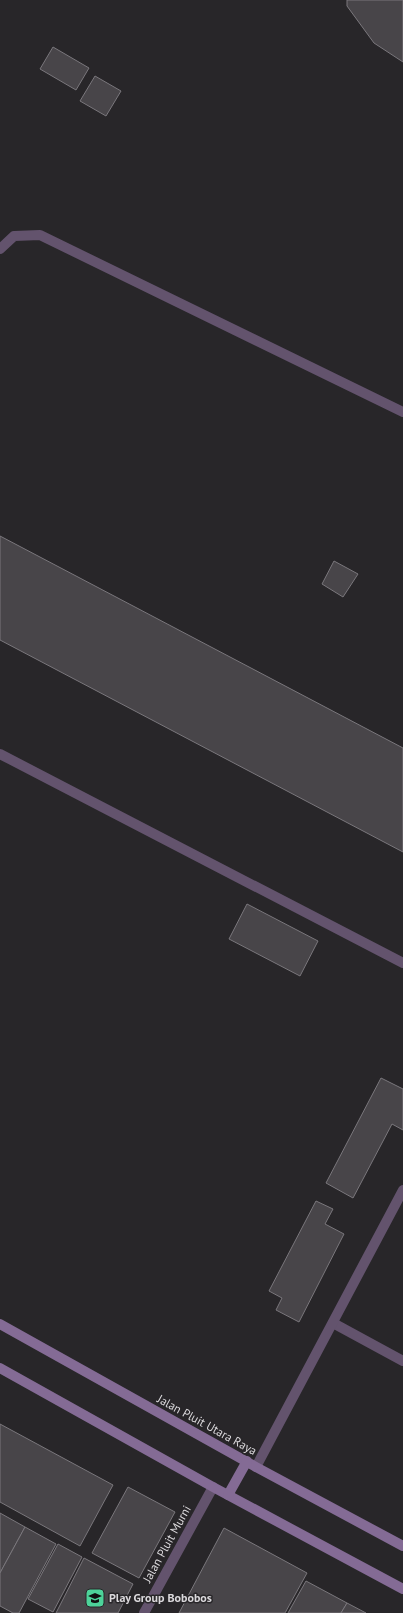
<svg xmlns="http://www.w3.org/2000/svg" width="403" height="1613" viewBox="0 0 403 1613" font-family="'PT Sans',sans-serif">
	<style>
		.building { fill: #484549; stroke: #7a777c }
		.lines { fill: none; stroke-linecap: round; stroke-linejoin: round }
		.lane { stroke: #63536d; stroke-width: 10 }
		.street { stroke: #63536d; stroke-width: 10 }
		.secondary { stroke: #846b95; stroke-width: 10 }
		.labels { text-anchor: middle; stroke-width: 3; stroke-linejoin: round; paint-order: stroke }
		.street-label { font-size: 12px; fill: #dbd9dc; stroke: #282629 }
		.poi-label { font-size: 12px; font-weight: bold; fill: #dbd9dc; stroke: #282629; text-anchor: start }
	</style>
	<rect width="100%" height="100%" fill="#282629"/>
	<g class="building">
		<path d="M347,0H403V62L374,43L347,6Z"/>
		<path d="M53,47L89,68L76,90L40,69Z"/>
		<path d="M95,76L121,91L106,116L80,101Z"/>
		<path d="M0,536L403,748V852L0,640Z"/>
		<path d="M334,561L358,574L343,597L322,584Z"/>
		<path d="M247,904L318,941L300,976L229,939Z"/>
		<path d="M381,1078L403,1089V1130L392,1124L353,1198L326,1183Z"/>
		<path d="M316,1201L333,1209L325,1224L344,1234L299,1322L276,1310L282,1298L269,1291Z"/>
		<path d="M0,1424L113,1485L80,1546L0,1502Z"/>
		<path d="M128,1487L175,1512L139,1578L92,1553Z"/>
		<path d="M0,1513L25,1527L0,1573Z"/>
		<path d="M25,1527L56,1544L19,1613H13L0,1606V1573Z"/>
		<path d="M224,1528L307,1573L285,1613H179Z"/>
		<path d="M58,1544L82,1557L53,1612L28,1599Z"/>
		<path d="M84,1558L133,1584L118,1613H56Z"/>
		<path d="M306,1581L347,1603L341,1613H288Z"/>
		<path d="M347,1603L366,1613H341Z"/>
	</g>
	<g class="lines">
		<g class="lane">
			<path d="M0,249L14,236L40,235L403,412"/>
			<path d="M0,754L403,963"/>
			<path d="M333,1323L403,1361"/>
			<path d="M256,1467L403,1190"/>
		</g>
		<path class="street" d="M144,1613L213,1487"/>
		<g class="secondary">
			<path d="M0,1324L256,1467L403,1546"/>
			<path d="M0,1368L213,1487L403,1589"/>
			<path d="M228,1495L247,1461"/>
		</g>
	</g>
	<defs>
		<symbol id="school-square" viewBox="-11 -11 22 22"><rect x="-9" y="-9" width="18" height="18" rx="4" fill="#4dd39a" stroke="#282629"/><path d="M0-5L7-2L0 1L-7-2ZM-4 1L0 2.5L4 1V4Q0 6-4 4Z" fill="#111"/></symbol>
	</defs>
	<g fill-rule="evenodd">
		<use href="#school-square" x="84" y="1587" width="22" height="22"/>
	</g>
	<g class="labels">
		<g class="street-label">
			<text transform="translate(207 1425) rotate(29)" y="4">Jalan Pluit Utara Raya</text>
			<text transform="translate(167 1544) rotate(-61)" y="4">Jalan Pluit Murni</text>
		</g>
		<g class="poi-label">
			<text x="109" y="1602">Play Group Bobobos</text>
		</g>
	</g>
</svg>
